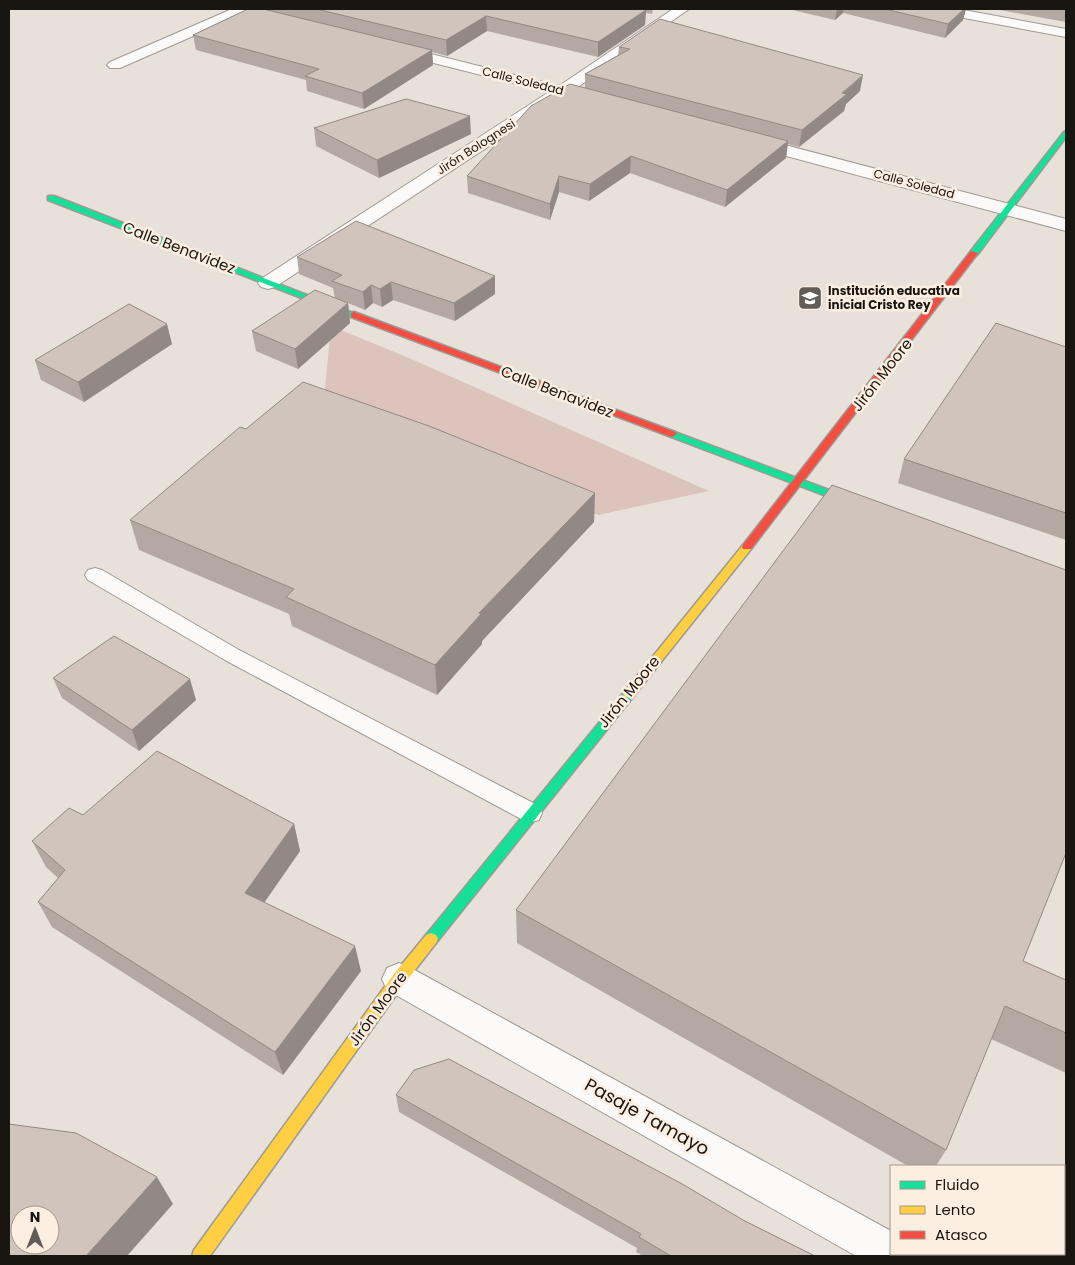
<svg xmlns="http://www.w3.org/2000/svg" width="1075" height="1265" viewBox="0 0 1075 1265" font-family="Poppins,sans-serif">
	<style>
		.green { fill: #dcc3bb }
		.lines { fill: none; stroke-linecap: round; stroke-linejoin: round }
		.lane-casing { stroke: #9f9994; stroke-width: 2 }
		.street-casing { stroke: #9f9994; stroke-width: 2 }
		.fast-casing { stroke: #9f9994; stroke-width: 3 }
		.slow-casing { stroke: #9f9994; stroke-width: 3 }
		.jam-casing { stroke: #9f9994; stroke-width: 3 }
		.lane { fill: #fcfaf9; fill-rule: evenodd }
		.street { fill: #fcfaf9; fill-rule: evenodd }
		.fast { fill: #16e098; fill-rule: evenodd }
		.slow { fill: #ffcf43; fill-rule: evenodd }
		.jam { fill: #f24e42; fill-rule: evenodd }
		.wall { fill: #b4a9a2 }
		.shaded-wall { fill: #928984 }
		.building { fill: #d1c4bc; stroke: #928984; fill-rule: evenodd }
		.labels { text-anchor: middle; stroke-width: 5; stroke-linejoin: round; paint-order: stroke }
		.far-street-label { font-size: 12px; fill: #191510; stroke: #fceee1 }
		.far-poi-label { font-size: 12px; font-weight: bold; fill: #191510; stroke: #fceee1; text-anchor: start }
		.street-label { font-size: 15px; fill: #191510; stroke: #fceee1 }
		.near-street-label { font-size: 18px; fill: #191510; stroke: #fceee1 }
	</style>
	<rect width="100%" height="100%" fill="#e8e1da"/>
	<path class="green" d="M331,326L409,358L709,491L598,515L324,399Z"/>
	<g class="lines">
		<defs>
			<path id="lane" d="M95,568L102,570L239,650L539,806L542,813L539,820L531,822L523,820L225,660L88,580L85,575L88,570Z"/>
			<g id="street">
				<path d="M232,9H250L248,12L120,68H110L107,65L110,62Z"/>
				<path d="M673,9H689L575,89L600,96L602,99L600,102L594,104L565,96L275,287L268,289L261,287L258,283L261,279L549,92L390,52L388,49L390,46L395,45L559,86Z"/>
				<path d="M930,9H958L1066,29V37L937,13Z"/>
				<path d="M751,136L1066,219V231L745,145L743,141L745,137Z"/>
				<path d="M399,963L411,968L891,1231V1254H916V1256H856L387,990L382,979L387,968Z"/>
			</g>
			<g id="fast">
				<path d="M1066,131V137L977,255H971V251L1064,132Z"/>
				<path d="M48,196H54L358,315L357,317H351L48,200Z"/>
				<path d="M672,431L866,504L867,506L866,508H858L669,436L667,434Z"/>
				<path d="M629,690L633,691L635,694L633,697L436,943L431,945L426,943L424,939L426,935L625,691Z"/>
			</g>
			<g id="slow">
				<path d="M747,543L752,547L751,549L633,697H625L623,694L625,691L743,545Z"/>
				<path d="M431,933L436,935L438,939L436,943L404,984L210,1256H192L194,1250L394,974L426,935Z"/>
			</g>
			<g id="jam">
				<path d="M971,251L978,253L751,549H743L742,547L743,545Z"/>
				<path d="M354,312L675,432L677,434L672,437L669,436L351,317V313Z"/>
			</g>
		</defs>
		<use href="#lane" class="lane-casing"/>
		<use href="#street" class="street-casing"/>
		<use href="#fast" class="fast-casing"/>
		<use href="#slow" class="slow-casing"/>
		<use href="#jam" class="jam-casing"/>
		<use href="#lane" class="lane"/>
		<use href="#street" class="street"/>
		<use href="#fast" class="fast"/>
		<use href="#slow" class="slow"/>
		<use href="#jam" class="jam"/>
	</g>
	<g class="wall">
		<path d="M248,9H653L652,14L646,13L645,25L598,57L487,31L447,56L432,52L433,65L364,109L307,91L306,80L196,50L193,35Z"/>
		<path d="M788,9H966L963,20L945,38L843,13L835,20Z"/>
		<path d="M994,9H1066V22Z"/>
		<path d="M619,47L860,91L846,104L844,111L799,147L788,144L786,158L725,207L630,173L589,201L559,192L550,220L468,193L467,176L585,88V74L618,55Z"/>
		<path d="M314,128L471,134L379,178L316,146Z"/>
		<path d="M297,257L495,294L455,321L393,300L382,307L373,303L365,310L348,303L350,323L298,369L256,351L252,331L335,298L333,288L299,274Z"/>
		<path d="M172,344L84,402L41,380L35,360Z"/>
		<path d="M1066,347V540L898,483L904,459Z"/>
		<path d="M246,429L595,493L594,522L482,641V644L437,695L292,626L289,614L139,550L130,520Z"/>
		<path d="M53,678L196,700L139,751L62,698Z"/>
		<path d="M83,815L294,824L300,851L264,902L361,971L283,1075L52,927L38,902L58,878L46,867L32,841Z"/>
		<path d="M516,910L1023,961L1066,980V1073L991,1039L946,1150L936,1166H908L517,943Z"/>
		<path d="M396,1095L743,1220L815,1256H643L636,1252L637,1248L399,1112Z"/>
	</g>
	<g class="shaded-wall">
		<path d="M837,9H844L843,13L835,20Z"/>
		<path d="M964,9H966L963,20L945,38L948,24Z"/>
		<path d="M646,10L645,25L598,57V42Z"/>
		<path d="M486,16L487,31L447,56L446,40Z"/>
		<path d="M432,50L433,65L364,109L362,93Z"/>
		<path d="M863,75L860,91L846,104L844,111L799,147L802,130Z"/>
		<path d="M470,116L471,134L379,178L377,160Z"/>
		<path d="M788,141L786,158L725,207L727,190Z"/>
		<path d="M631,156L630,173L589,201L590,184Z"/>
		<path d="M559,176V192L550,220V204Z"/>
		<path d="M495,276V294L455,321L454,303Z"/>
		<path d="M391,282L393,300L382,307L380,289Z"/>
		<path d="M371,285L373,303L365,310L363,292Z"/>
		<path d="M348,303L350,323L298,369L295,349Z"/>
		<path d="M167,324L172,344L84,402L78,382Z"/>
		<path d="M595,493L594,522L482,641V644L437,695L435,665L479,613Z"/>
		<path d="M190,679L196,700L139,751L132,730Z"/>
		<path d="M294,824L300,851L253,919L245,893Z"/>
		<path d="M355,946L361,971L283,1075L275,1052Z"/>
		<path d="M157,1177L173,1204L127,1256H86Z"/>
	</g>
	<g class="building">
		<path d="M248,9H263L432,50L362,93L305,76L319,69L193,35Z"/>
		<path d="M316,9H642L646,10L598,42L486,16L446,40Z"/>
		<path d="M885,9H964L948,24Z"/>
		<path d="M660,19L863,75L842,93L847,94L802,130L585,74L630,49L619,47Z"/>
		<path d="M570,84L788,141L727,190L631,156L590,184L559,176L550,204L467,176L531,106Z"/>
		<path d="M406,99L470,116L377,160L314,128Z"/>
		<path d="M356,221L495,276L454,303L391,282L380,289L371,285L363,292L332,281L342,275L297,257Z"/>
		<path d="M315,290L348,303L295,349L252,331Z"/>
		<path d="M129,304L167,324L78,382L35,360Z"/>
		<path d="M996,323L1066,347V513L904,459Z"/>
		<path d="M303,382L429,426L595,493L479,613L481,614L435,665L286,597L294,589L130,520L240,427L246,429Z"/>
		<path d="M832,485L1066,570V853L1023,961L1066,980V1033L1005,1006L946,1150L516,910Z"/>
		<path d="M114,636L190,679L132,730L53,678Z"/>
		<path d="M157,751L294,824L245,893L355,946L275,1052L38,902L65,870L32,841L69,808L83,815Z"/>
		<path d="M449,1059L684,1185L743,1220L815,1256H671L639,1237L641,1234L396,1095L414,1070Z"/>
		<path d="M9,1124L76,1133L157,1177L86,1256H9ZM20,1215H50V1245H20Z"/>
	</g>
	<defs>
		<symbol id="school-square" viewBox="-11 -11 22 22"><rect x="-9" y="-9" width="18" height="18" rx="4" fill="#615c57" stroke="#fceee1"/><path d="M0-5L7-2L0 1L-7-2ZM-4 1L0 2.5L4 1V4Q0 6-4 4Z" fill="#fff"/></symbol>
	</defs>
	<g fill-rule="evenodd">
		<use href="#school-square" x="796" y="284" width="28" height="28"/>
	</g>
	<g class="labels">
		<g class="far-street-label">
			<text transform="translate(523 81) rotate(14)" y="4">Calle Soledad</text>
			<text transform="translate(476 147) rotate(-33)" y="4">Jirón Bolognesi</text>
			<text transform="translate(914 184) rotate(15)" y="4">Calle Soledad</text>
		</g>
		<g class="far-poi-label">
			<text x="828" y="295">Institución educativa<tspan x="828" dy="14">inicial Cristo Rey</tspan></text>
		</g>
		<g class="street-label">
			<text transform="translate(179 248) rotate(21)" y="5">Calle Benavidez</text>
			<text transform="translate(882 375) rotate(-52)" y="5">Jirón Moore</text>
			<text transform="translate(557 392) rotate(21)" y="5">Calle Benavidez</text>
			<text transform="translate(629 692) rotate(-51)" y="5">Jirón Moore</text>
			<text transform="translate(378 1009) rotate(-54)" y="5">Jirón Moore</text>
		</g>
		<g class="near-street-label">
			<text transform="translate(647 1117) rotate(29)" y="6">Pasaje Tamayo</text>
		</g>
	</g>
	<rect width="1075" height="1265" fill="none" stroke="#191510" stroke-width="20"/>
	<rect x="890" y="1165" width="175" height="90" fill="#fceee1" stroke="#a1978d"/>
	<rect x="900" y="1181" width="25" height="8" fill="#16e098" stroke="#a1978d"/>
	<text x="935" y="1190" font-size="15" fill="#191510">Fluido</text>
	<rect x="900" y="1206" width="25" height="8" fill="#ffcf43" stroke="#a1978d"/>
	<text x="935" y="1215" font-size="15" fill="#191510">Lento</text>
	<rect x="900" y="1231" width="25" height="8" fill="#f24e42" stroke="#a1978d"/>
	<text x="935" y="1240" font-size="15" fill="#191510">Atasco</text>
	<g transform="translate(35 1230)"><circle r="24" fill="#fceee1" stroke="#a1978d"/>
	<path d="M0-4L9 19L0 12L-9 19Z" fill="#615c57"/>
	<text y="-8" font-size="14" font-weight="bold" text-anchor="middle" fill="#191510">N</text>
	</g>
</svg>
